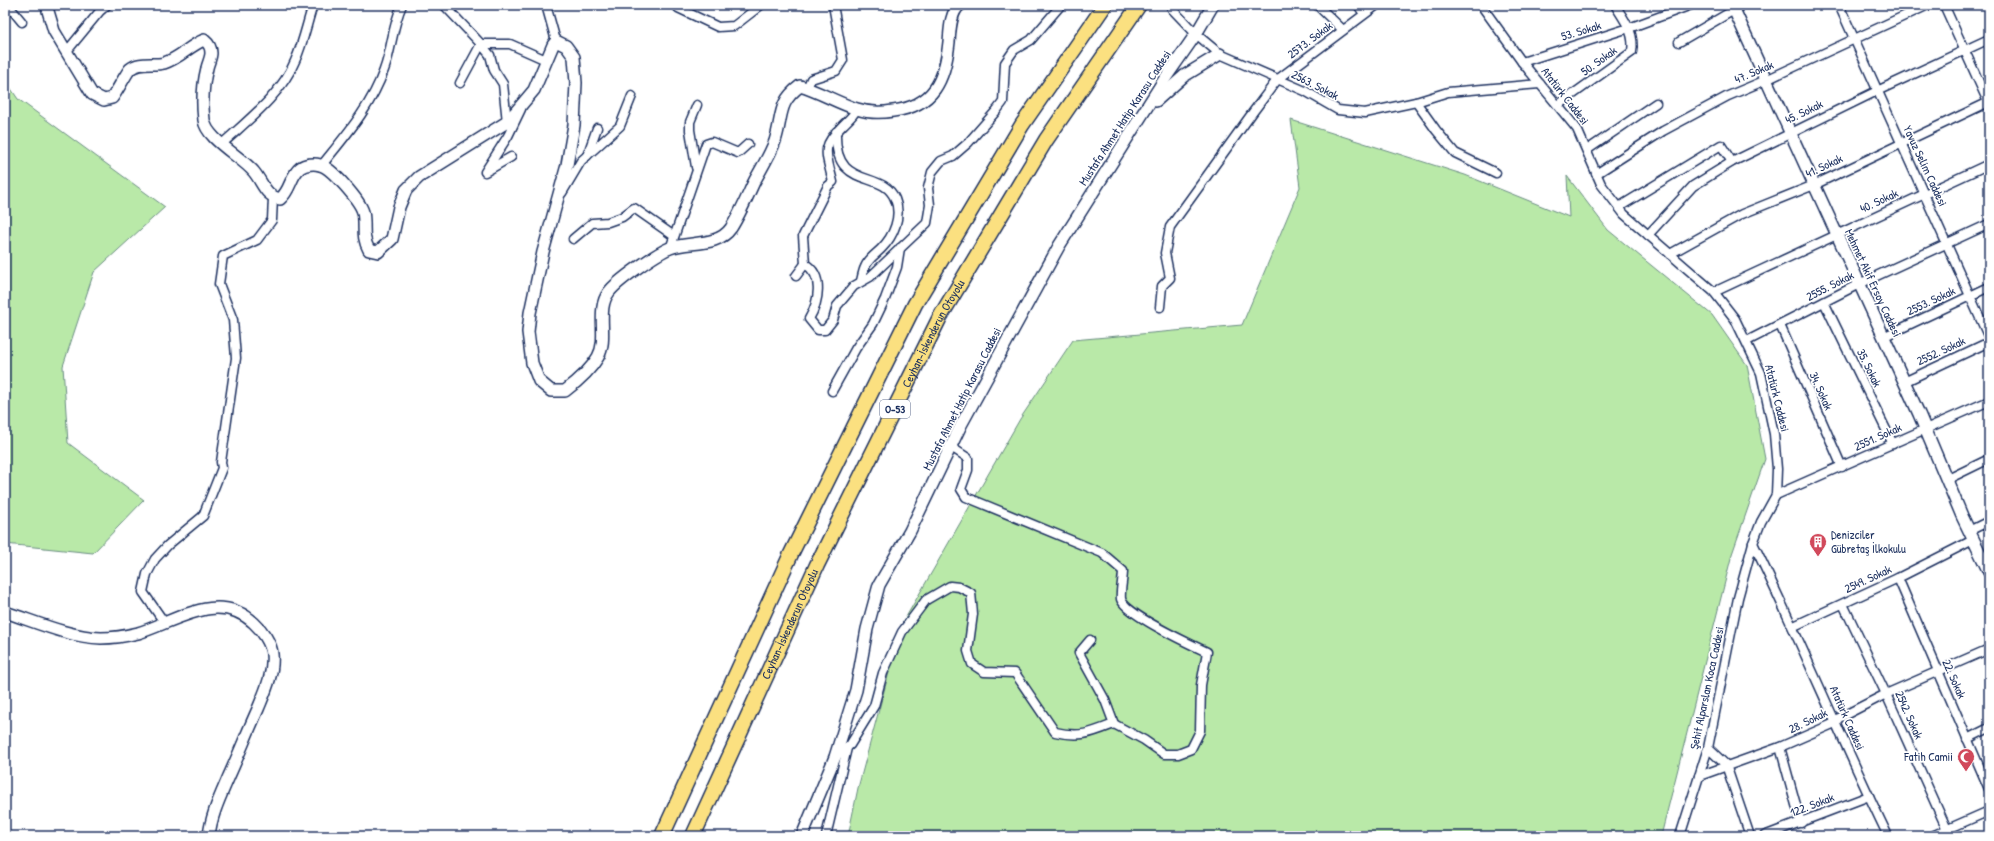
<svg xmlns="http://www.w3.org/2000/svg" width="1994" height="841" viewBox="0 0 1994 841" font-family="'Patrick Hand',sans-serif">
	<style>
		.green { fill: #b9e9a8; stroke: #6a8c83 }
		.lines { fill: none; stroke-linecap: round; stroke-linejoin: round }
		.street-casing { stroke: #1b2f5e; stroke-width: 11 }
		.secondary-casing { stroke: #1b2f5e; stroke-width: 14 }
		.highway-casing { stroke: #1b2f5e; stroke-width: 17 }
		.street { stroke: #fff; stroke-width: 8 }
		.secondary { stroke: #fff; stroke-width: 11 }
		.highway { stroke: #fbe080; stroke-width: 14 }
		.labels { text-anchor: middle; stroke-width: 3.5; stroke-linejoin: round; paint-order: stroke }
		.shield { fill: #fff; stroke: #5f6d8e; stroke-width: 1 }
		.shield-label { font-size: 11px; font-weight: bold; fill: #1b2f5e }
		.street-label { font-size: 12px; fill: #1b2f5e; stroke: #fff }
		.poi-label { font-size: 12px; fill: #1b2f5e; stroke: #fff; text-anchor: start }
	</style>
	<rect width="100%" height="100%" fill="#fff"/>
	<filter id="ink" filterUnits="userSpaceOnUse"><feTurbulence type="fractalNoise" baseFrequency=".025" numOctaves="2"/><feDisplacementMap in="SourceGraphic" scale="8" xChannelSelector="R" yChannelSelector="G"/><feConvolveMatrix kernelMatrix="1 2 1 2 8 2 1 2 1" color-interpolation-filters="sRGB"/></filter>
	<g filter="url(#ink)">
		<g class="green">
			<path d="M5,80L18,99L165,207L94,272L63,366L68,443L144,500L93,553L5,544Z"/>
			<path d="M1291,120L1465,175L1569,217L1567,176L1608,230L1712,315L1747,365L1765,459L1732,554L1661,836H848L858,788L902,624L1020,419L1073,340L1242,325L1300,187Z"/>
		</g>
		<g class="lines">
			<defs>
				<g id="street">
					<path d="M8,5L22,22"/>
					<path d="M444,5L481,44H510L546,60"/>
					<path d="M546,5L556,41"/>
					<path d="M1317,5L1343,30"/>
					<path d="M1358,5L1364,14"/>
					<path d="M1481,5L1522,62L1577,129L1601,184L1624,214L1714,292L1735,319L1761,373L1774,434L1777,469L1776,495L1761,522L1753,543L1738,598L1708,748L1680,836"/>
					<path d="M1839,5L1989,338"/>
					<path d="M1944,5L1989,104"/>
					<path d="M678,8L718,27L734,26L761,5"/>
					<path d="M1172,9L1196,34L1220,54L1305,91L1338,110L1365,113L1416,102L1448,92L1540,84"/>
					<path d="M1679,42L1734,10"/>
					<path d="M67,51L100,11L107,5"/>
					<path d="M1522,62L1629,28L1691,5"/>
					<path d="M460,83L481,44L490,55L494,70L503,84L507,122"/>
					<path d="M807,88L811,79L836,71L843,60L833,5"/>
					<path d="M1416,102L1436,130L1455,153L1496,173"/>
					<path d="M1558,105L1632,52C1635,33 1625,21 1615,5"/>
					<path d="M836,132C834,192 882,168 895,199C902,216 894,236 881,249C876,254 868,259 865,267C863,271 862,277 861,281"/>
					<path d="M222,144C248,120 281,95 295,61C303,44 307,23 313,5"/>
					<path d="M1587,150L1656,103"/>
					<path d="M587,156L597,128"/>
					<path d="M511,157L485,172L508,136L521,109"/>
					<path d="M322,165C346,135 371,107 384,70C392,49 392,27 402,5"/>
					<path d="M696,167L690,130V122L697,105"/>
					<path d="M1596,174L1663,131L1728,96L1766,80L1928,5"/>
					<path d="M562,193L581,161L620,126L632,96"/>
					<path d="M1619,207L1721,145L1732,162"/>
					<path d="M1648,235L1693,186L1732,162L1877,91L1989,39"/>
					<path d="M573,239L592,223L608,222L622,217L634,208L674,236"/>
					<path d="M670,249L706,144L712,142L738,153L748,144"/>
					<path d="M1670,254L1742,214L1814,185L1989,102"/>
					<path d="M805,264L803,236L828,186L833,182C826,152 820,148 843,125C848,120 853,116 857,109"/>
					<path d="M796,276L805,264C824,275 819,302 809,319L818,330H825L833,320L837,306L854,286L870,277L927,223L930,205L928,188L932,172L941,161L953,156L968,143L997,110L1003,102L1005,63L1014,50L1031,40L1061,5"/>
					<path d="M1714,292L1989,164"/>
					<path d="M1824,302L1893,444"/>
					<path d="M1160,307L1162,286L1170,278L1165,253L1170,227L1253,112L1277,80L1377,5"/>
					<path d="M1780,325L1842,467"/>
					<path d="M1883,337L1989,287"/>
					<path d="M1747,341L1859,284L1989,224"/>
					<path d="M1904,382L1989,342"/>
					<path d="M832,391L856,348L873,324L885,299L897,267L900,248"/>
					<path d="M1946,480L1989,459"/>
					<path d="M1776,495L1989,401"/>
					<path d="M1969,531L1989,521"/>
					<path d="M1753,543C1800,639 1841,739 1888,836"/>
					<path d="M1898,578L1989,789"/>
					<path d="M1843,604L1886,694L1950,836"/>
					<path d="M164,622L143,592L147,574L155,559L168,545L203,516L222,468L221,462L236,358L233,320L219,284L223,256L257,240L272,220L273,198"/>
					<path d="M1794,626L1898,578L1973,540"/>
					<path d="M1090,640L1079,653L1105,700L1114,724"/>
					<path d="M1967,739L1989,728"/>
					<path d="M1780,747L1801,823"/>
					<path d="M1708,748L1726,765L1750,836"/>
					<path d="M835,757L850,745L874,706L883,673L902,632L926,600L950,586L959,587L971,593L973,614L968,651L972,664L984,672L1015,673L1055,732C1080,738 1091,733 1114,724L1144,740L1164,754H1178L1191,749L1200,731L1201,685L1207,652C1192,645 1125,614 1121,599C1120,591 1123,579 1123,571L1102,553L966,497L961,489L968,470V458L951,447"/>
					<path d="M1699,776L1780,747L1835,723L1839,718L1886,694L1989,649"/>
					<path d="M826,836L847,748"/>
					<path d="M1764,836L1869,796"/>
					<path d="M1932,836L1989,811"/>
				</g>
				<g id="secondary">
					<path d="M48,5V11L54,31L92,94L104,100L112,98C116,93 127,72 130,69C140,61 153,66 164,63C180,58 189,46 204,40C209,44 211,47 211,53C211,58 208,63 207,68C203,84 202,103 204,120C206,139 242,157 254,172C263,183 265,196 280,199C291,190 290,176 300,168C305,164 314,163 320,165C331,167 360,201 363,212C366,226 361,236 369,250L378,252L392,239L399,207L406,190L419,177L507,122L534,90L553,45L556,41L566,46L574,57L576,83L574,125L567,165L543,252L530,313L528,332L532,363L539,381L551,391H565C577,382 590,371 598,357C609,338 595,310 609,292C617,281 657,253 670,248C690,241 718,247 731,228C740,214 747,197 754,182C761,169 770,155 775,141C783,117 777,103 800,86C820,92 838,103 857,109C869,113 881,113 893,111C934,106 945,80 949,42C950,31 950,12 960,5"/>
					<path d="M1732,5L1919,414L1962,516L1989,572"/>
					<path d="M1156,101L1184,76L1220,54"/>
					<path d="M5,612C36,622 69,637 101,638C113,638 126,636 138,633C175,622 218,589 254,623C262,630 271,643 272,654C274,673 265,692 258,709C248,731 239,754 229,776C221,795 211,815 209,836"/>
					<path d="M802,836L835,757L856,690L867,629L879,585L910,531L961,425L1059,246L1164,80L1196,34L1213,5"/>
				</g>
				<g id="highway">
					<path d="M662,836L791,554L915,304L1022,125L1105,5"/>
					<path id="s1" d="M693,836L817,565L940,317L1046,140L1139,5"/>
				</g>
			</defs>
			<use href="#street" class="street-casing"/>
			<use href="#secondary" class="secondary-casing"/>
			<use href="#highway" class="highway-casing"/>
			<use href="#street" class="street"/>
			<use href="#secondary" class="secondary"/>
			<use href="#highway" class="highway"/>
		</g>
	</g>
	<defs>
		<symbol id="building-pin" viewBox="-11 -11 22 30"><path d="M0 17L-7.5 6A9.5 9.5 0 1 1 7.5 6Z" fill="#d1495b" stroke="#fff"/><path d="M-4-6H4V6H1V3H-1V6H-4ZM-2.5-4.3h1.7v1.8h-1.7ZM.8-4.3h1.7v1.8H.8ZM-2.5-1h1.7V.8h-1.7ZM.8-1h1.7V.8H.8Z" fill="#fff"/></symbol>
		<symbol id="mosque-pin" viewBox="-11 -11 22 30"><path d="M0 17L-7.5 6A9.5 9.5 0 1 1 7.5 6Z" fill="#d1495b" stroke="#fff"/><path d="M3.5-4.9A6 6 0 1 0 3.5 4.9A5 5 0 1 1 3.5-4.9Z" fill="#fff"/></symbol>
	</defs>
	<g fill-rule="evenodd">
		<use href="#building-pin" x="1808" y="532" width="20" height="27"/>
		<use href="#mosque-pin" x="1956" y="747" width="20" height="27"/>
	</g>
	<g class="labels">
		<rect class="shield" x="880" y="400" width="30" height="18" rx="3"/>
		<g class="shield-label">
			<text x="895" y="413">O-53</text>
		</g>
		<g class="street-label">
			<text transform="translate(1581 31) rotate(-17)" y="4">53. Sokak</text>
			<text transform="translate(1310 40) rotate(-37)" y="4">2573. Sokak</text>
			<text transform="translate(1599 61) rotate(-36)" y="4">50. Sokak</text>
			<text transform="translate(1754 72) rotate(-23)" y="4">47. Sokak</text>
			<text transform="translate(1315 85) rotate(27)" y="4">2563. Sokak</text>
			<text transform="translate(1565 96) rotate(52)" y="4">Atatürk Caddesi</text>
			<text transform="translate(1804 112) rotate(-26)" y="4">45. Sokak</text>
			<text transform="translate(1125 118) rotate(-57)" y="4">Mustafa Ahmet Hatip Karasu Caddesi</text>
			<text transform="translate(1824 166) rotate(-25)" y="4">41. Sokak</text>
			<text transform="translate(1925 166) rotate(65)" y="4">Yavuz Selim Caddesi</text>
			<text transform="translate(1879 201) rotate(-25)" y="4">40. Sokak</text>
			<text transform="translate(1873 283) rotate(65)" y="4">Mehmet Akif Ersoy Caddesi</text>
			<text transform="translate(1830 286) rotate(-27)" y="4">2555. Sokak</text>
			<text transform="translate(1931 301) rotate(-25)" y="4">2553. Sokak</text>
			<text dy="4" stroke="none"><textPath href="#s1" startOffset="557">Ceyhan-İskenderun Otoyolu</textPath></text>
			<text transform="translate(1941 351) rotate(-25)" y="4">2552. Sokak</text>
			<text transform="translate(1869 368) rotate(64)" y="4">35. Sokak</text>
			<text transform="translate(1821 391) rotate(66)" y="4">34. Sokak</text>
			<text transform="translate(1777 398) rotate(76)" y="4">Atatürk Caddesi</text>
			<text transform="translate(962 399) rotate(-63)" y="4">Mustafa Ahmet Hatip Karasu Caddesi</text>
			<text transform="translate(1878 437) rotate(-24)" y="4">2551. Sokak</text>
			<text transform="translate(1868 579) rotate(-25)" y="4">2549. Sokak</text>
			<text dy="4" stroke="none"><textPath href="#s1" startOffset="233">Ceyhan-İskenderun Otoyolu</textPath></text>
			<text transform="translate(1954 679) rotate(66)" y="4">22. Sokak</text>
			<text transform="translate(1707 688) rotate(-78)" y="4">Şehit Alparslan Koca Caddesi</text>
			<text transform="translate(1909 715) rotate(66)" y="4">2542. Sokak</text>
			<text transform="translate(1847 718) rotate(66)" y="4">Atatürk Caddesi</text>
			<text transform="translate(1808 721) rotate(-26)" y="4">28. Sokak</text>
			<text transform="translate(1812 805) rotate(-21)" y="4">122. Sokak</text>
		</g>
		<g class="poi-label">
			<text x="1831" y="539">Denizciler<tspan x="1831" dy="14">Gübretaş İlkokulu</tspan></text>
			<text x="1953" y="761" text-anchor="end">Fatih Camii</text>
		</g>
	</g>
	<rect width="1994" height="841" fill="none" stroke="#fff" stroke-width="20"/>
	<rect x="10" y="10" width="1974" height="821" fill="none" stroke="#1b2f5e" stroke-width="1.5" filter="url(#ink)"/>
</svg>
